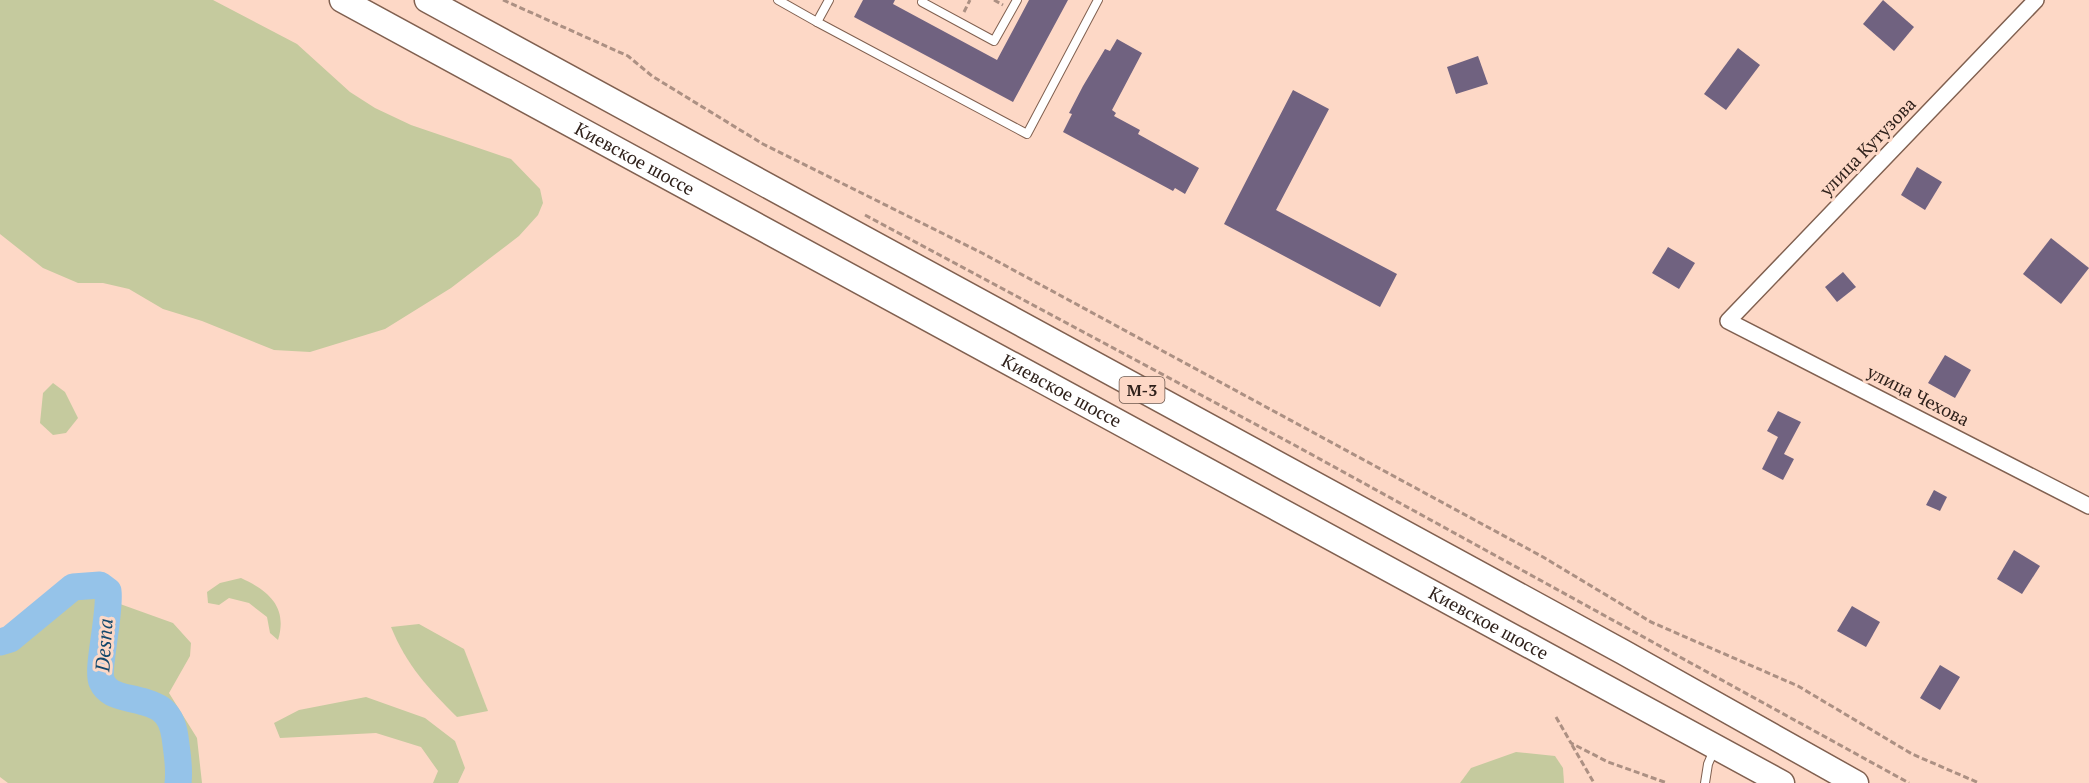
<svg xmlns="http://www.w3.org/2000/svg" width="2089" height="783" viewBox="0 0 2089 783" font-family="'PT Serif',serif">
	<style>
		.green { fill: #c5ca9e }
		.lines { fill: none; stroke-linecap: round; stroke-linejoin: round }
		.river { stroke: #95c3e9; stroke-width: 27 }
		.building { fill: #706280 }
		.service-casing { stroke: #806050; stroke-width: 10 }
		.minor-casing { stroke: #806050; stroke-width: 18 }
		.trunk-casing { stroke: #806050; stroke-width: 27 }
		.path { stroke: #ac9083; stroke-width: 3; stroke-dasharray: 6 3; stroke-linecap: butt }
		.service { stroke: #fff; stroke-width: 8 }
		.minor { stroke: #fff; stroke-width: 15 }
		.trunk { stroke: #fff; stroke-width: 24 }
		.labels { text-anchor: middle; stroke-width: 6; stroke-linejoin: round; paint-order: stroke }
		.shield { fill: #fdd8c6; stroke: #6d584e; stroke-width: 1.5 }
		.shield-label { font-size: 16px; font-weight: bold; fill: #2f211b }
		.street-label { font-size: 18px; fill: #2f211b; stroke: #fdd8c6 }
		.water-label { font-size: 20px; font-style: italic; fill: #13486c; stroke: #fdd8c6 }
	</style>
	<rect width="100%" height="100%" fill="#fdd8c6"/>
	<g class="green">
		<path d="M0,0H213L297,44L350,92L375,108L411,125L511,159L540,189L543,203L538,215L519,236L451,288L385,329L310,352L274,350L202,321L163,309L129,289L103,283H78L43,268L0,234Z"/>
		<path d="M53,383L65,392L78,418L66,433L53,435L40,423L43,393Z"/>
		<path d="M241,578C269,591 288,607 278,640L270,633L267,617L249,603L229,598L219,605L208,603L207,592L220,583Z"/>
		<path d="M91,584L100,585L108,591L109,600L173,623L191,643L190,656L169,693L197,738L202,783H8L0,777V642L10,639L73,587Z"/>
		<path d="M419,624L464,649L488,711L457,717C428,688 407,666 391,627Z"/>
		<path d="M366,697L425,718L455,741L465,768L458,783H433L438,771L421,747L376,733L280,738L274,723L299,710Z"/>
		<path d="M1516,752L1555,756L1563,768L1564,783H1460L1471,768Z"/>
	</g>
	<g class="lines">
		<path class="river" d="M0,642L10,639L73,587L100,585L108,591C111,613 96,670 102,682C107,693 117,695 128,698C156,704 171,708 175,737C177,754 180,766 178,783"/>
	</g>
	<g class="building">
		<path d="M863,0H895L893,4L997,60L1029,0H1068L1013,102L854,17Z"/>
		<path d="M1883,0L1914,27L1894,51L1863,24Z"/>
		<path d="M1117,39L1142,53L1112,110L1116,113L1114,116L1140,130L1138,134L1199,168L1185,194L1175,188L1173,191L1063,132L1072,114L1069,113L1083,86L1105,49L1110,51Z"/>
		<path d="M1738,48L1760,65L1726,110L1704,94Z"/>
		<path d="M1478,56L1488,84L1456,94L1447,67Z"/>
		<path d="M1293,90L1329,109L1276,210L1397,274L1380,307L1224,224Z"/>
		<path d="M1917,167L1942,182L1925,210L1901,195Z"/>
		<path d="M2051,238L2089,268L2061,304L2023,274Z"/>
		<path d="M1668,247L1695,263L1679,289L1652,273Z"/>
		<path d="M1843,272L1856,287L1837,302L1825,287Z"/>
		<path d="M1945,355L1971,370L1955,398L1928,383Z"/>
		<path d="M1778,411L1801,422L1784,454L1794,459L1783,480L1762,469L1778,437L1767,431Z"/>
		<path d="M1934,490L1947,497L1940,511L1926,505Z"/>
		<path d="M2014,550L2040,566L2022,594L1997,579Z"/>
		<path d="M1852,606L1880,622L1866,647L1837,631Z"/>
		<path d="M1940,665L1960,677L1940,710L1920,698Z"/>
	</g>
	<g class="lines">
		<defs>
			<g id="service">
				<path d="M778,0L817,22L829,0"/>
				<path d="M923,0L922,2L994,41L1017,0"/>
				<path d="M817,22L1027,134L1098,0"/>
				<path d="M1705,783L1708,764L1714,750"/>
			</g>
			<path id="minor" d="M2036,0L1728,321L2089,506"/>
			<g id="trunk">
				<path id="s1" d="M342,0L1782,783"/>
				<path d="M427,0L1623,652L1856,783"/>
			</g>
		</defs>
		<use href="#service" class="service-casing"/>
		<use href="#minor" class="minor-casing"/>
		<use href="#trunk" class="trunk-casing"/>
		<g class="path">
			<path d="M503,0L628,56L652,76L763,144L982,253L1172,356L1543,557L1651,622L1798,686L1912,754L1979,783"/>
			<path d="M994,0L1003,5"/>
			<path d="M964,12L970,0"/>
			<path d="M865,215L1298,447L1909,783"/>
			<path d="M1556,717L1571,743L1608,762L1667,783"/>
			<path d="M1572,745L1594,783"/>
		</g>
		<use href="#service" class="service"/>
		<use href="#minor" class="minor"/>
		<use href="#trunk" class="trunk"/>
	</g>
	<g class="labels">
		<rect class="shield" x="1119.5" y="377" width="45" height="26" rx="4.5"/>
		<g class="shield-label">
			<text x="1142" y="396">М-3</text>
		</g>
		<g class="street-label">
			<text transform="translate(1868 147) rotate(-46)" y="6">улица Кутузова</text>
			<text dy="6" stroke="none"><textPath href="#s1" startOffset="333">Киевское шоссе</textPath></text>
			<text dy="6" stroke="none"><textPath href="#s1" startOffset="819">Киевское шоссе</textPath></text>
			<text transform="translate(1918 396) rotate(27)" y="6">улица Чехова</text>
			<text dy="6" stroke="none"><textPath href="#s1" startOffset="1305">Киевское шоссе</textPath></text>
		</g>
		<g class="water-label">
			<text transform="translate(104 645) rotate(-86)" y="7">Desna</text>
		</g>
	</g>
</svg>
